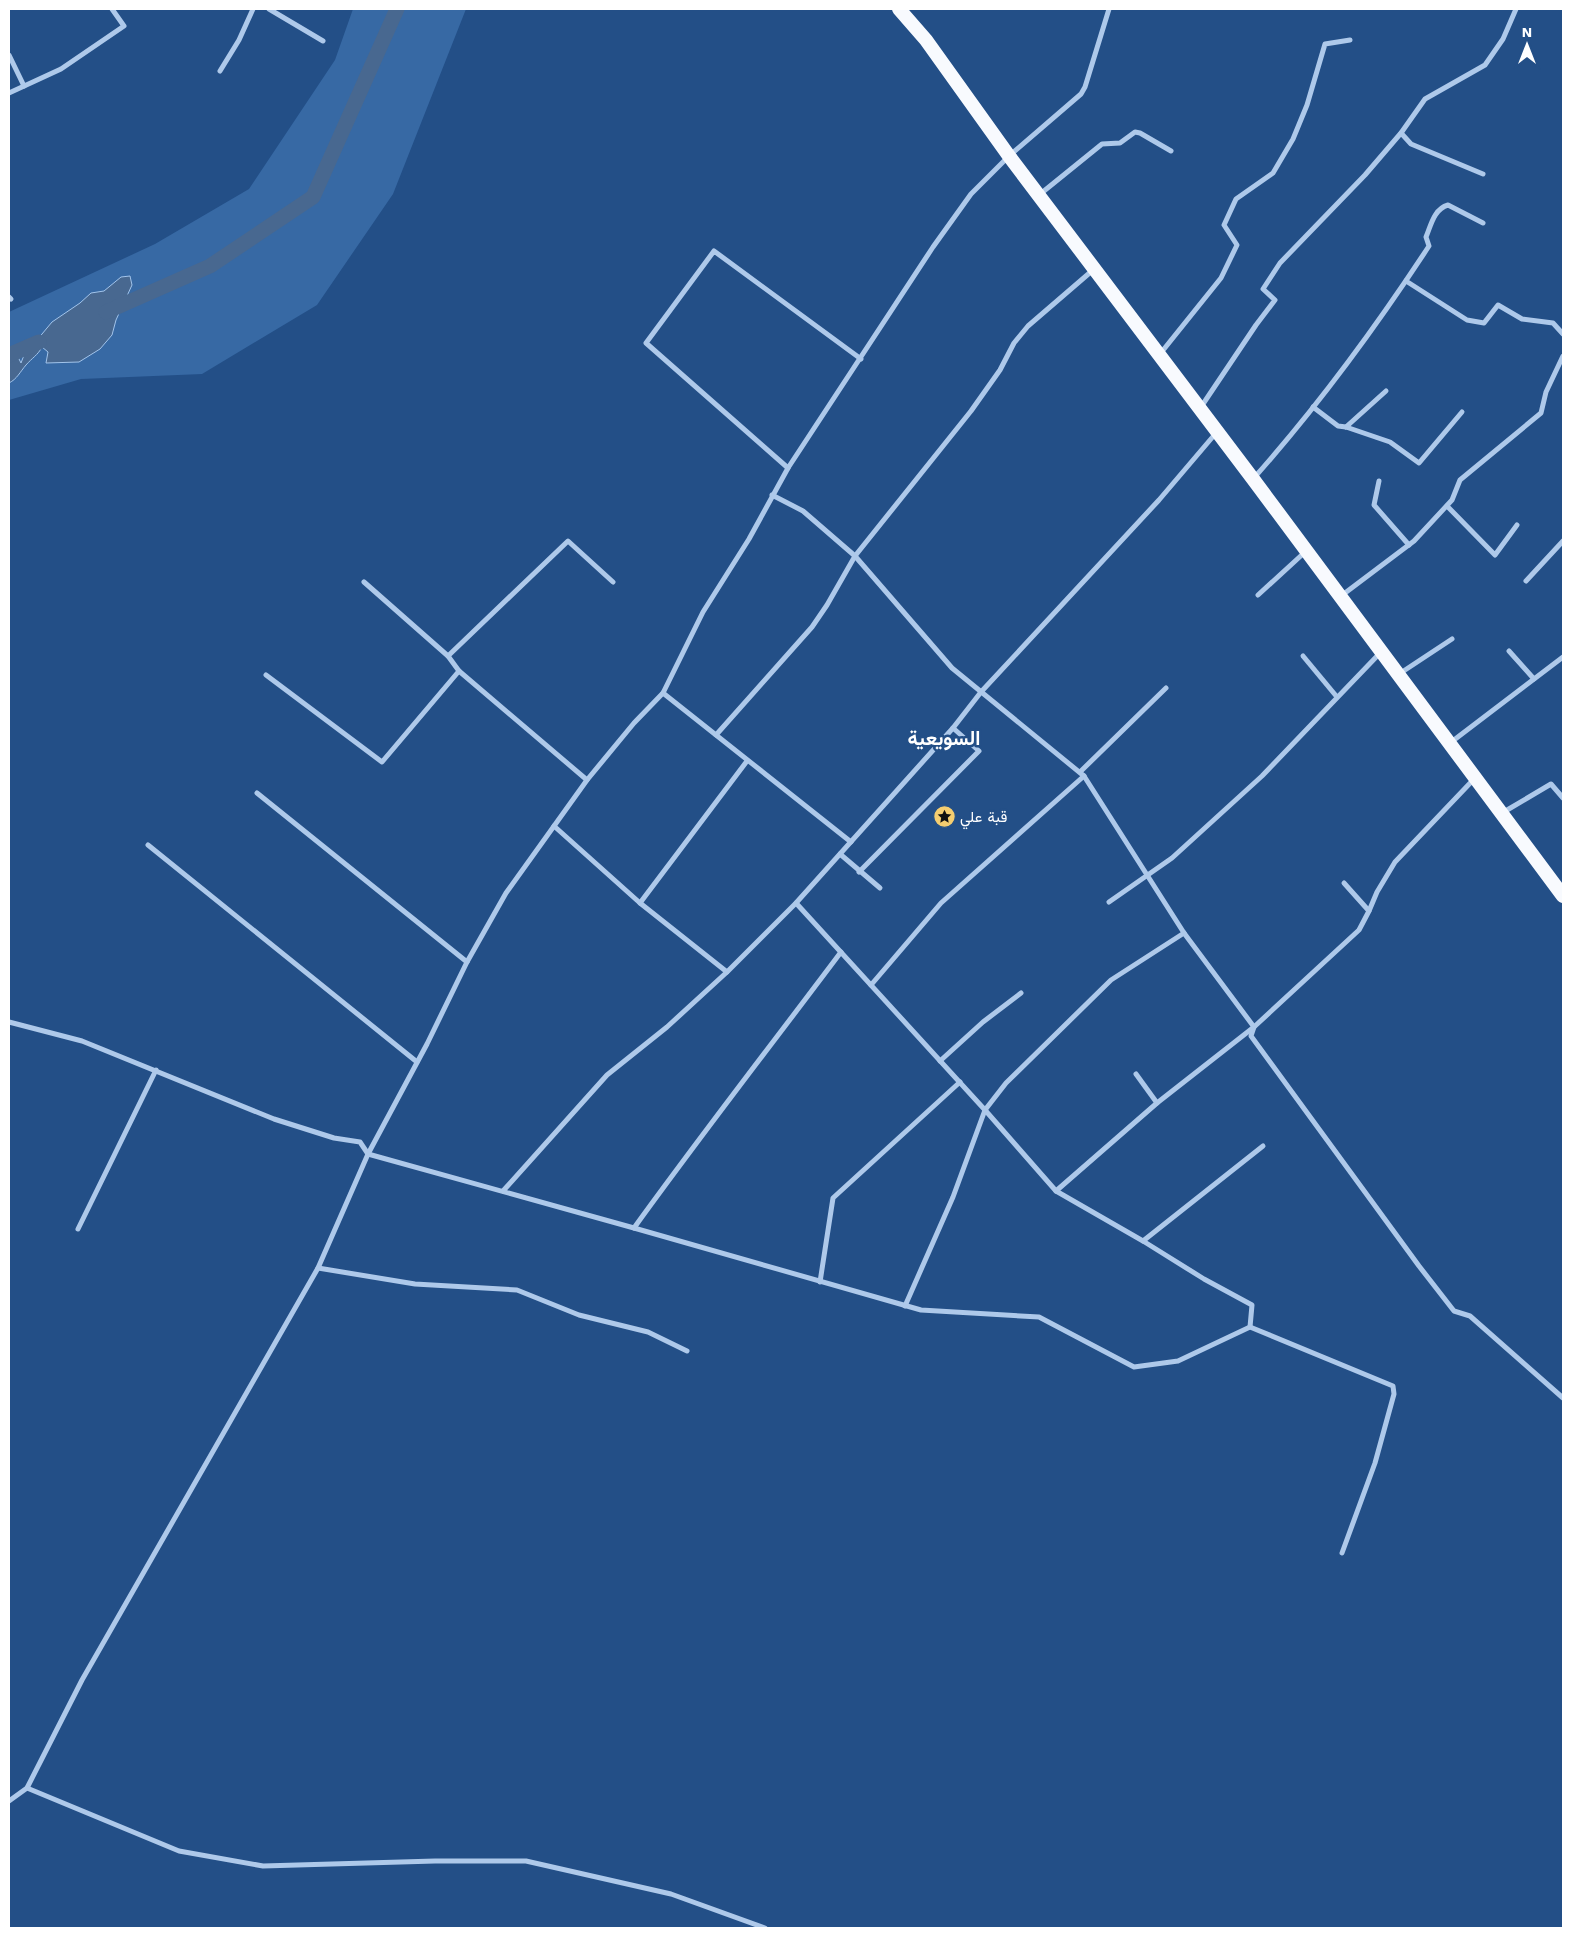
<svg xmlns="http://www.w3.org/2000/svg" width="1572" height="1937" viewBox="0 0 1572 1937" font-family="'Work Sans',Vazirmatn,sans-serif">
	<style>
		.green { fill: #3769a4 }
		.water { fill: #486890; stroke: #a2c4eb }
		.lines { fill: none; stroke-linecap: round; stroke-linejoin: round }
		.river { stroke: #486890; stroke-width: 15 }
		.minor { stroke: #aec9ea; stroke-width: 5 }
		.trunk { stroke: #f8fafe; stroke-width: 14 }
		.labels { text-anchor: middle; stroke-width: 5; stroke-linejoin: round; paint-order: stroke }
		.poi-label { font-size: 15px; fill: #fff; stroke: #234f87; text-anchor: start }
		.district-label { font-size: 20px; font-weight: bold; fill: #fff; stroke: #234f87 }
	</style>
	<rect width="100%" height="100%" fill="#234f87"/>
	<path class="green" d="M353,9H466L393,194L317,305L202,374L81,379L9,400V312L155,244L249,189L335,60Z"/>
	<path class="water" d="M130,276L132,285L116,320L112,335L100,349L79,362L46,363L48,352L42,347C38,355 32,358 26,365C20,372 17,379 9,383V352L15,351L21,363L24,355L20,349L37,340L52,322L80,303L91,293L104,291L121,277Z"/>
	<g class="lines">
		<g class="river">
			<path d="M106,312L210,266L313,197L397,9"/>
			<path d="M9,355L39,342"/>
		</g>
		<g class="minor">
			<path d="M269,9L323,41"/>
			<path d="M9,55L24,86"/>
			<path d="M220,71L239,40L253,9"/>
			<path d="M9,93L61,69L124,26L112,9"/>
			<path d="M1401,133L1411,144L1483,174"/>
			<path d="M1039,195L1102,144L1120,143L1135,132L1140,133L1171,151"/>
			<path d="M1406,281L1467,320L1484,323L1498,305L1522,319L1553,323L1563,334"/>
			<path d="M9,297L11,299"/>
			<path d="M1160,354L1221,278L1237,245L1224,225L1236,199L1273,173L1293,139L1307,105L1325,44L1350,40"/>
			<path d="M1201,407L1256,325L1275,300L1263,289L1280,263L1365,175L1401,133L1425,99L1485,65L1503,39L1516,9"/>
			<path d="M1313,407L1338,426L1346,427L1390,442L1419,463L1462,412"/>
			<path d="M1346,427L1386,391"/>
			<path d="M788,468L646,343L714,251L861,359"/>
			<path d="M1253,479C1318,406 1376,327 1429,246L1426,237C1431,225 1434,209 1448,205L1483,223"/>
			<path d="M1379,481L1374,505L1409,545"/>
			<path d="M772,495L803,511L855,556L952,668L1084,776L1184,933L1254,1027L1251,1036L1419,1266L1454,1311L1470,1316L1563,1398"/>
			<path d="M1447,506L1495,555L1517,525"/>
			<path d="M1526,581L1563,541"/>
			<path d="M364,582L448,656L459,671L587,780"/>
			<path d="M1258,595L1305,552"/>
			<path d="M1341,596L1414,541L1452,500L1460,480L1541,413L1546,392L1563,356"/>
			<path d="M1509,651L1534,679"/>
			<path d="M448,656L568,541L613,582"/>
			<path d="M1303,656L1337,697"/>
			<path d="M1399,674L1452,639"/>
			<path d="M266,675L382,762L459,671"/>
			<path d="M663,693L851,842"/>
			<path d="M716,735L812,627L827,605L855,556L971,411L1000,370L1014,343L1028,326L1093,270"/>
			<path d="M1450,743L1563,657"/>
			<path d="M1080,772L1166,688"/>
			<path d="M257,793L467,962"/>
			<path d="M1502,813L1551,784L1563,798"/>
			<path d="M554,826L640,903L727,972"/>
			<path d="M148,845L417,1062"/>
			<path d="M840,854L880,888"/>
			<path d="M859,872L979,751L953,728"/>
			<path d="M1344,883L1369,911"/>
			<path d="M1109,902L1172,858L1262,776L1380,653"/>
			<path d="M640,903L747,761"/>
			<path d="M796,903L985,1110L1056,1191L1143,1241L1204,1279L1252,1305L1250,1327"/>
			<path d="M871,985L941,903L1084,776"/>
			<path d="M9,1022L82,1041L274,1119L334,1138L360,1142L368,1154L634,1228L921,1310L1039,1317L1134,1367L1178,1361L1250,1327L1393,1386L1394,1394L1375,1463L1342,1553"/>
			<path d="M940,1061L983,1022L1021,993"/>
			<path d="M1136,1074L1157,1103"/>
			<path d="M503,1191L607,1075L667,1027L727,972L796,903L953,728L981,692L1159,500L1216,433"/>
			<path d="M1056,1191L1157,1103L1254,1027L1359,930L1369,911L1377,892L1395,862L1474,779"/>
			<path d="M634,1228C701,1135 772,1044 841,952"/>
			<path d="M78,1229L156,1070"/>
			<path d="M1143,1241L1263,1146"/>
			<path d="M318,1268L415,1284L517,1290L579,1315L648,1332L687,1351"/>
			<path d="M820,1282L833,1198L960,1082"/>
			<path d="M905,1306L953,1197L985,1110L1006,1083L1111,980L1184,933"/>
			<path d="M27,1788L179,1851L263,1866L435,1861H526L671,1894L765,1928"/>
			<path d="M9,1801L27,1788L82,1680L318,1268L368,1154L427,1044L467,962L506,893L587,780L634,723L663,693L703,612L749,539L788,468L933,247L971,194L1009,156L1081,94L1085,87L1109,9"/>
		</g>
		<path class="trunk" d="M899,9L926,40L1009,156L1253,479L1563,896"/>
	</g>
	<defs>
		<symbol id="sight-disc" viewBox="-11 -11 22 22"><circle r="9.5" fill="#f5ce70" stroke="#234f87"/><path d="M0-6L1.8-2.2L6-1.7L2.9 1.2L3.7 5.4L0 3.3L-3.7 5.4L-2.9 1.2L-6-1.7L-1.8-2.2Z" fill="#111"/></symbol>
	</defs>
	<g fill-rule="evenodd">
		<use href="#sight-disc" x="932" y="804" width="25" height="25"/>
	</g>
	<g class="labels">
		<g class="poi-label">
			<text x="960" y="822">قبة علي</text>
		</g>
		<g class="district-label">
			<text x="944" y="745">السويعية</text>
		</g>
	</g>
	<rect width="1572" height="1937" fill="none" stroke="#ffffff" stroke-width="20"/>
	<g transform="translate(1527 45)" stroke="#234f87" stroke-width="4" paint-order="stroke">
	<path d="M0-4L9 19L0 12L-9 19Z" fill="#ffffff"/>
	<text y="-8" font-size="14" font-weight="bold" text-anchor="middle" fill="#ffffff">N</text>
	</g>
</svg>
